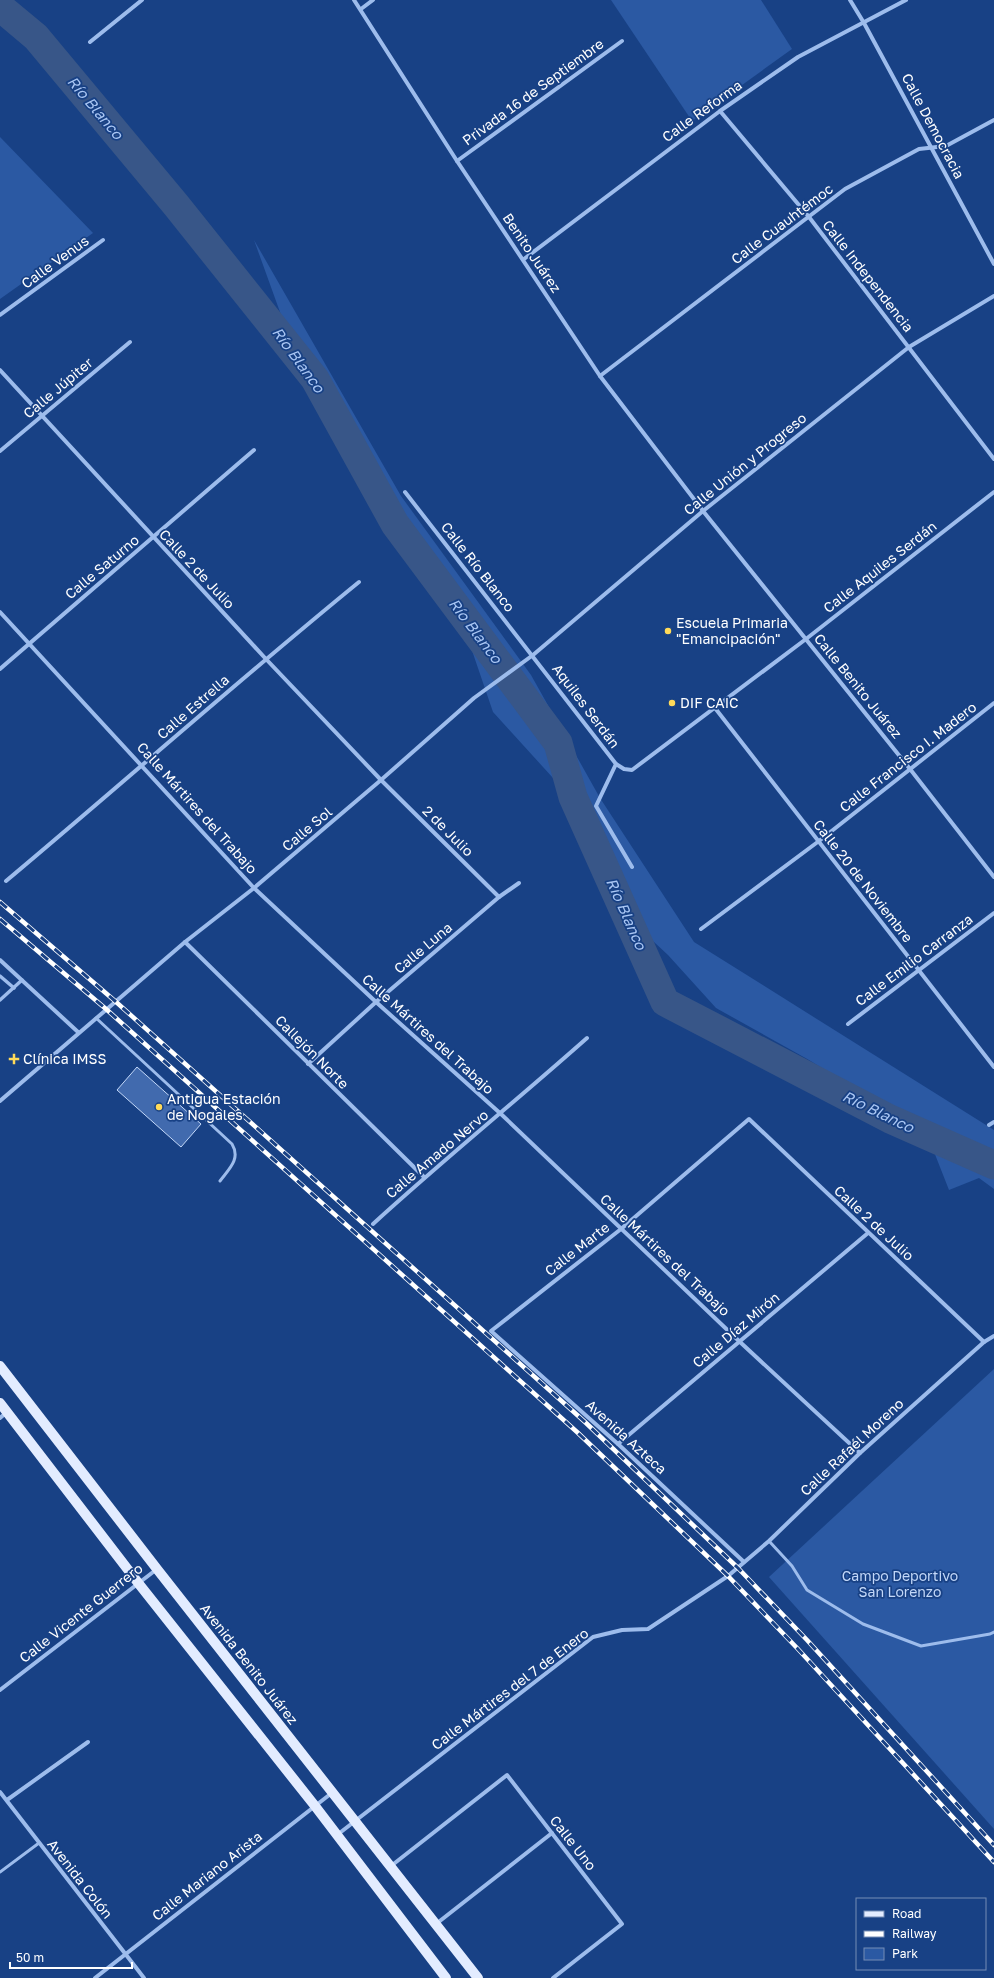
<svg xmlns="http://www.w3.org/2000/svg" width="994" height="1978" viewBox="0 0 994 1978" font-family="'Golos Text',sans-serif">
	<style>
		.green { fill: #2b59a3 }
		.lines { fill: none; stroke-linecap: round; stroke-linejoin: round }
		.river { stroke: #385688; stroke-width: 29 }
		.building { fill: #416aae; stroke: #c3d8f9 }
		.service { stroke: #9dbcec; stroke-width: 3 }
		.pedestrian { stroke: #9dbcec; stroke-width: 3.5 }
		.minor { stroke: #9dbcec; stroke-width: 4 }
		.primary { stroke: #e3ecff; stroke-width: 10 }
		.rail-casing { stroke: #fff; stroke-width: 4.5 }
		.rail { stroke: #184185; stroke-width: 3; stroke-dasharray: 9; stroke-linecap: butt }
		.poi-dot { fill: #ffda59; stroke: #184185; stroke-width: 1.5 }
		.labels { text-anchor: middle; stroke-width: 3.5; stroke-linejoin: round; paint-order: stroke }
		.street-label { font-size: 14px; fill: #fff; stroke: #184185 }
		.poi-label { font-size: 14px; fill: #fff; stroke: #184185; text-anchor: start }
		.park-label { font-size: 14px; fill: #c3d8f9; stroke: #184185 }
		.water-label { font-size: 15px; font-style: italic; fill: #a9c6f4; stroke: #184185 }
	</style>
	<rect width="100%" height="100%" fill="#184185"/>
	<g class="green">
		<path d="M611,0H761L792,49L692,121Z"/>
		<path d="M0,137L93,233L0,299Z"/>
		<path d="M254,240L401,496L531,675L600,798L694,942L994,1130V1189L979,1178L949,1190L927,1134L809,1060L716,1008L668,955L627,917L573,800L493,712L466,633L341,453L289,337Z"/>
		<path d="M994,1369V1829L769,1577Z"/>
	</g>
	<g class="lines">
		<path class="river" d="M0,7L36,37L176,205L315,379L395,524L558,743L573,797L665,1002L890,1119L994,1165"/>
	</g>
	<path class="building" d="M137,1067L201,1124L181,1147L117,1090Z"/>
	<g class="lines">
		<g class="service">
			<path d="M96,1018L232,1144C241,1159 229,1169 220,1181"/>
			<path d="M769,1541L792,1566L807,1590L863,1624L921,1646L990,1634L994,1632"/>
			<path d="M0,1872L39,1843"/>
		</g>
		<g class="pedestrian">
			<path d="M0,976L14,988"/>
			<path d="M0,1000L22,980"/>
		</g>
		<g class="minor">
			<path d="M354,0L457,161L600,376L703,511L910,769L994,877"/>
			<path d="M850,0L864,23L994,264"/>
			<path d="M361,9L373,0"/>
			<path d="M90,42L142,0"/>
			<path d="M720,111L809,217L994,459"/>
			<path d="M457,161L622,41"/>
			<path d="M524,259L720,111L798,57L906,0"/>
			<path d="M0,315L103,240"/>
			<path d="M0,370L265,658L381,780L499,897"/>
			<path d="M600,376L845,189L919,149L946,146L994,120"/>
			<path d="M0,451L130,342"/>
			<path d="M405,492L616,764L624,769L632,770L806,639L994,492"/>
			<path d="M0,612L254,888L376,1002L501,1114L740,1342L860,1453"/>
			<path d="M0,669L254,450"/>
			<path d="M715,708L994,1067"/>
			<path d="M616,764L596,806L632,867"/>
			<path d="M6,881C124,782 240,679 359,582"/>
			<path d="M701,929L819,841L994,703"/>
			<path d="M185,942L424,1177"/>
			<path d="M0,960L78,1032"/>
			<path d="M848,1024L994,913"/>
			<path d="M308,1064L376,1002L499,897L519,883"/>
			<path d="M0,1101L185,942L254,888L381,780L474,698L533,655L703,511L909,347L994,296"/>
			<path d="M989,1125L994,1122"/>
			<path d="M373,1224C443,1160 516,1101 587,1038"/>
			<path d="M0,1418L7,1412"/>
			<path d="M618,1444L868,1233"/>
			<path d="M744,1562L618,1444L491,1331L621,1229L749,1119L984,1342"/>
			<path d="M0,1690L157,1569"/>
			<path d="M0,1792L144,1978"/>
			<path d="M7,1800L88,1742"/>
			<path d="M337,1835L593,1637L622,1630L648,1629L728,1576L769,1541L860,1453L984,1342L994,1336"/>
			<path d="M391,1866L507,1775L622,1924L553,1978"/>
			<path d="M436,1924L552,1833"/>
			<path d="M95,1978L333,1792"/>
		</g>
		<g class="primary">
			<path d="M0,1366L157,1569L478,1978"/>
			<path d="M0,1403L139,1584L315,1806L446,1978"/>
		</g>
		<defs>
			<g id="rail">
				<path d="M0,902L115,1001L585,1422L738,1568L807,1640L994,1845"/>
				<path d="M0,919L106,1009L577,1432L728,1576L797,1648L994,1862"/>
			</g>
		</defs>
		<use href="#rail" class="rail-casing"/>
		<use href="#rail" class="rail"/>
	</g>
	<g class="poi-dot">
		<circle cx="668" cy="631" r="4"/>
		<circle cx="672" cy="703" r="4"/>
		<path d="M12 1053h4v4h4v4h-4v4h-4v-4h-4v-4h4z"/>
		<circle cx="159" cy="1107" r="4"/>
	</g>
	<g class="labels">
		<g class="street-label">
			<text transform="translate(533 92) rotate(-36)" y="5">Privada 16 de Septiembre</text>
			<text transform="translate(702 111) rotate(-36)" y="5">Calle Reforma</text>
			<text transform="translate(933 126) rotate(62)" y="5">Calle Democracia</text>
			<text transform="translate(782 224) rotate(-37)" y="5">Calle Cuauhtémoc</text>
			<text transform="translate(532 253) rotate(56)" y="5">Benito Juárez</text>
			<text transform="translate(55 262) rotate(-36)" y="5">Calle Venus</text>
			<text transform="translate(868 276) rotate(52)" y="5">Calle Independencia</text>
			<text transform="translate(58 388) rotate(-40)" y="5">Calle Júpiter</text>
			<text transform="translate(745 464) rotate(-39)" y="5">Calle Unión y Progreso</text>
			<text transform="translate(102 567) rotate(-40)" y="5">Calle Saturno</text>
			<text transform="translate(478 567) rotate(52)" y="5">Calle Río Blanco</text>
			<text transform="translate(880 567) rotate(-38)" y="5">Calle Aquiles Serdán</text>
			<text transform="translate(197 569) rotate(47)" y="5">Calle 2 de Julio</text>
			<text transform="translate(858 686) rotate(51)" y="5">Calle Benito Juárez</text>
			<text transform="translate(586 706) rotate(53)" y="5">Aquiles Serdán</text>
			<text transform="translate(193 707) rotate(-41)" y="5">Calle Estrella</text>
			<text transform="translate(908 757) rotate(-38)" y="5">Calle Francisco I. Madero</text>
			<text transform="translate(197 808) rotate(48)" y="5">Calle Mártires del Trabajo</text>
			<text transform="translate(307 829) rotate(-40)" y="5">Calle Sol</text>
			<text transform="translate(448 831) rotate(45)" y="5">2 de Julio</text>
			<text transform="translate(863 881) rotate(52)" y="5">Calle 20 de Noviembre</text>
			<text transform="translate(423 948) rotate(-40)" y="5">Calle Luna</text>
			<text transform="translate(914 960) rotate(-37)" y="5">Calle Emilio Carranza</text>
			<text transform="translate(428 1034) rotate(42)" y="5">Calle Mártires del Trabajo</text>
			<text transform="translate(312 1052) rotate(45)" y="5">Callejón Norte</text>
			<text transform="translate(437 1154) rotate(-40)" y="5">Calle Amado Nervo</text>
			<text transform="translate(874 1223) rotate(43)" y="5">Calle 2 de Julio</text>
			<text transform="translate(577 1249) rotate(-38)" y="5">Calle Marte</text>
			<text transform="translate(665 1255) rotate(43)" y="5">Calle Mártires del Trabajo</text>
			<text transform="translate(736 1330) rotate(-40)" y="5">Calle Díaz Mirón</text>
			<text transform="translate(626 1437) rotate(42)" y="5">Avenida Azteca</text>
			<text transform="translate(852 1447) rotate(-43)" y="5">Calle Rafaél Moreno</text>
			<text transform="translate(81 1613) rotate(-38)" y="5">Calle Vicente Guerrero</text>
			<text transform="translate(249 1664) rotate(52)" y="5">Avenida Benito Juárez</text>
			<text transform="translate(510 1689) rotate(-37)" y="5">Calle Mártires del 7 de Enero</text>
			<text transform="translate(573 1843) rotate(52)" y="5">Calle Uno</text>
			<text transform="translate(207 1876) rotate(-38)" y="5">Calle Mariano Arista</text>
			<text transform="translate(80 1879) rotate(52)" y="5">Avenida Colón</text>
		</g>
		<g class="poi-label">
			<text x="676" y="628">Escuela Primaria<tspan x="676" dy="16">"Emancipación"</tspan></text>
			<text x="680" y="708">DIF CAIC</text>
			<text x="23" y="1064">Clínica IMSS</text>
			<text x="167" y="1104">Antigua Estación<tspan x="167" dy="16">de Nogales</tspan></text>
		</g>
		<g class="park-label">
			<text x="900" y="1581">Campo Deportivo<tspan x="900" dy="16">San Lorenzo</tspan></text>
		</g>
		<g class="water-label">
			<text transform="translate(95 108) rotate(50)" y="5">Río Blanco</text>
			<text transform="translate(298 360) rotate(54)" y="5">Río Blanco</text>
			<text transform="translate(475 631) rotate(53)" y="5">Río Blanco</text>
			<text transform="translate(626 914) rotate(66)" y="5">Río Blanco</text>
			<text transform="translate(878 1112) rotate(26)" y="5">Río Blanco</text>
		</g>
	</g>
	<rect x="856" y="1898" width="130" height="72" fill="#184185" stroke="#748db6"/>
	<rect x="864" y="1911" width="20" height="6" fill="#e3ecff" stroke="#748db6"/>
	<text x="892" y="1918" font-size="12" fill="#ffffff">Road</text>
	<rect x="864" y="1931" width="20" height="6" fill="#ffffff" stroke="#748db6"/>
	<text x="892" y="1938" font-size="12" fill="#ffffff">Railway</text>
	<rect x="864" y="1948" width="20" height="12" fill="#2b59a3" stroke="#748db6"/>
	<text x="892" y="1958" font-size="12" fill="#ffffff">Park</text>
	<path d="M10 1962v6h122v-6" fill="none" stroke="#ffffff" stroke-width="2"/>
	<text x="16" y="1962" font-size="12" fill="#ffffff" stroke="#184185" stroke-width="3" paint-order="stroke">50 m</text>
</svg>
